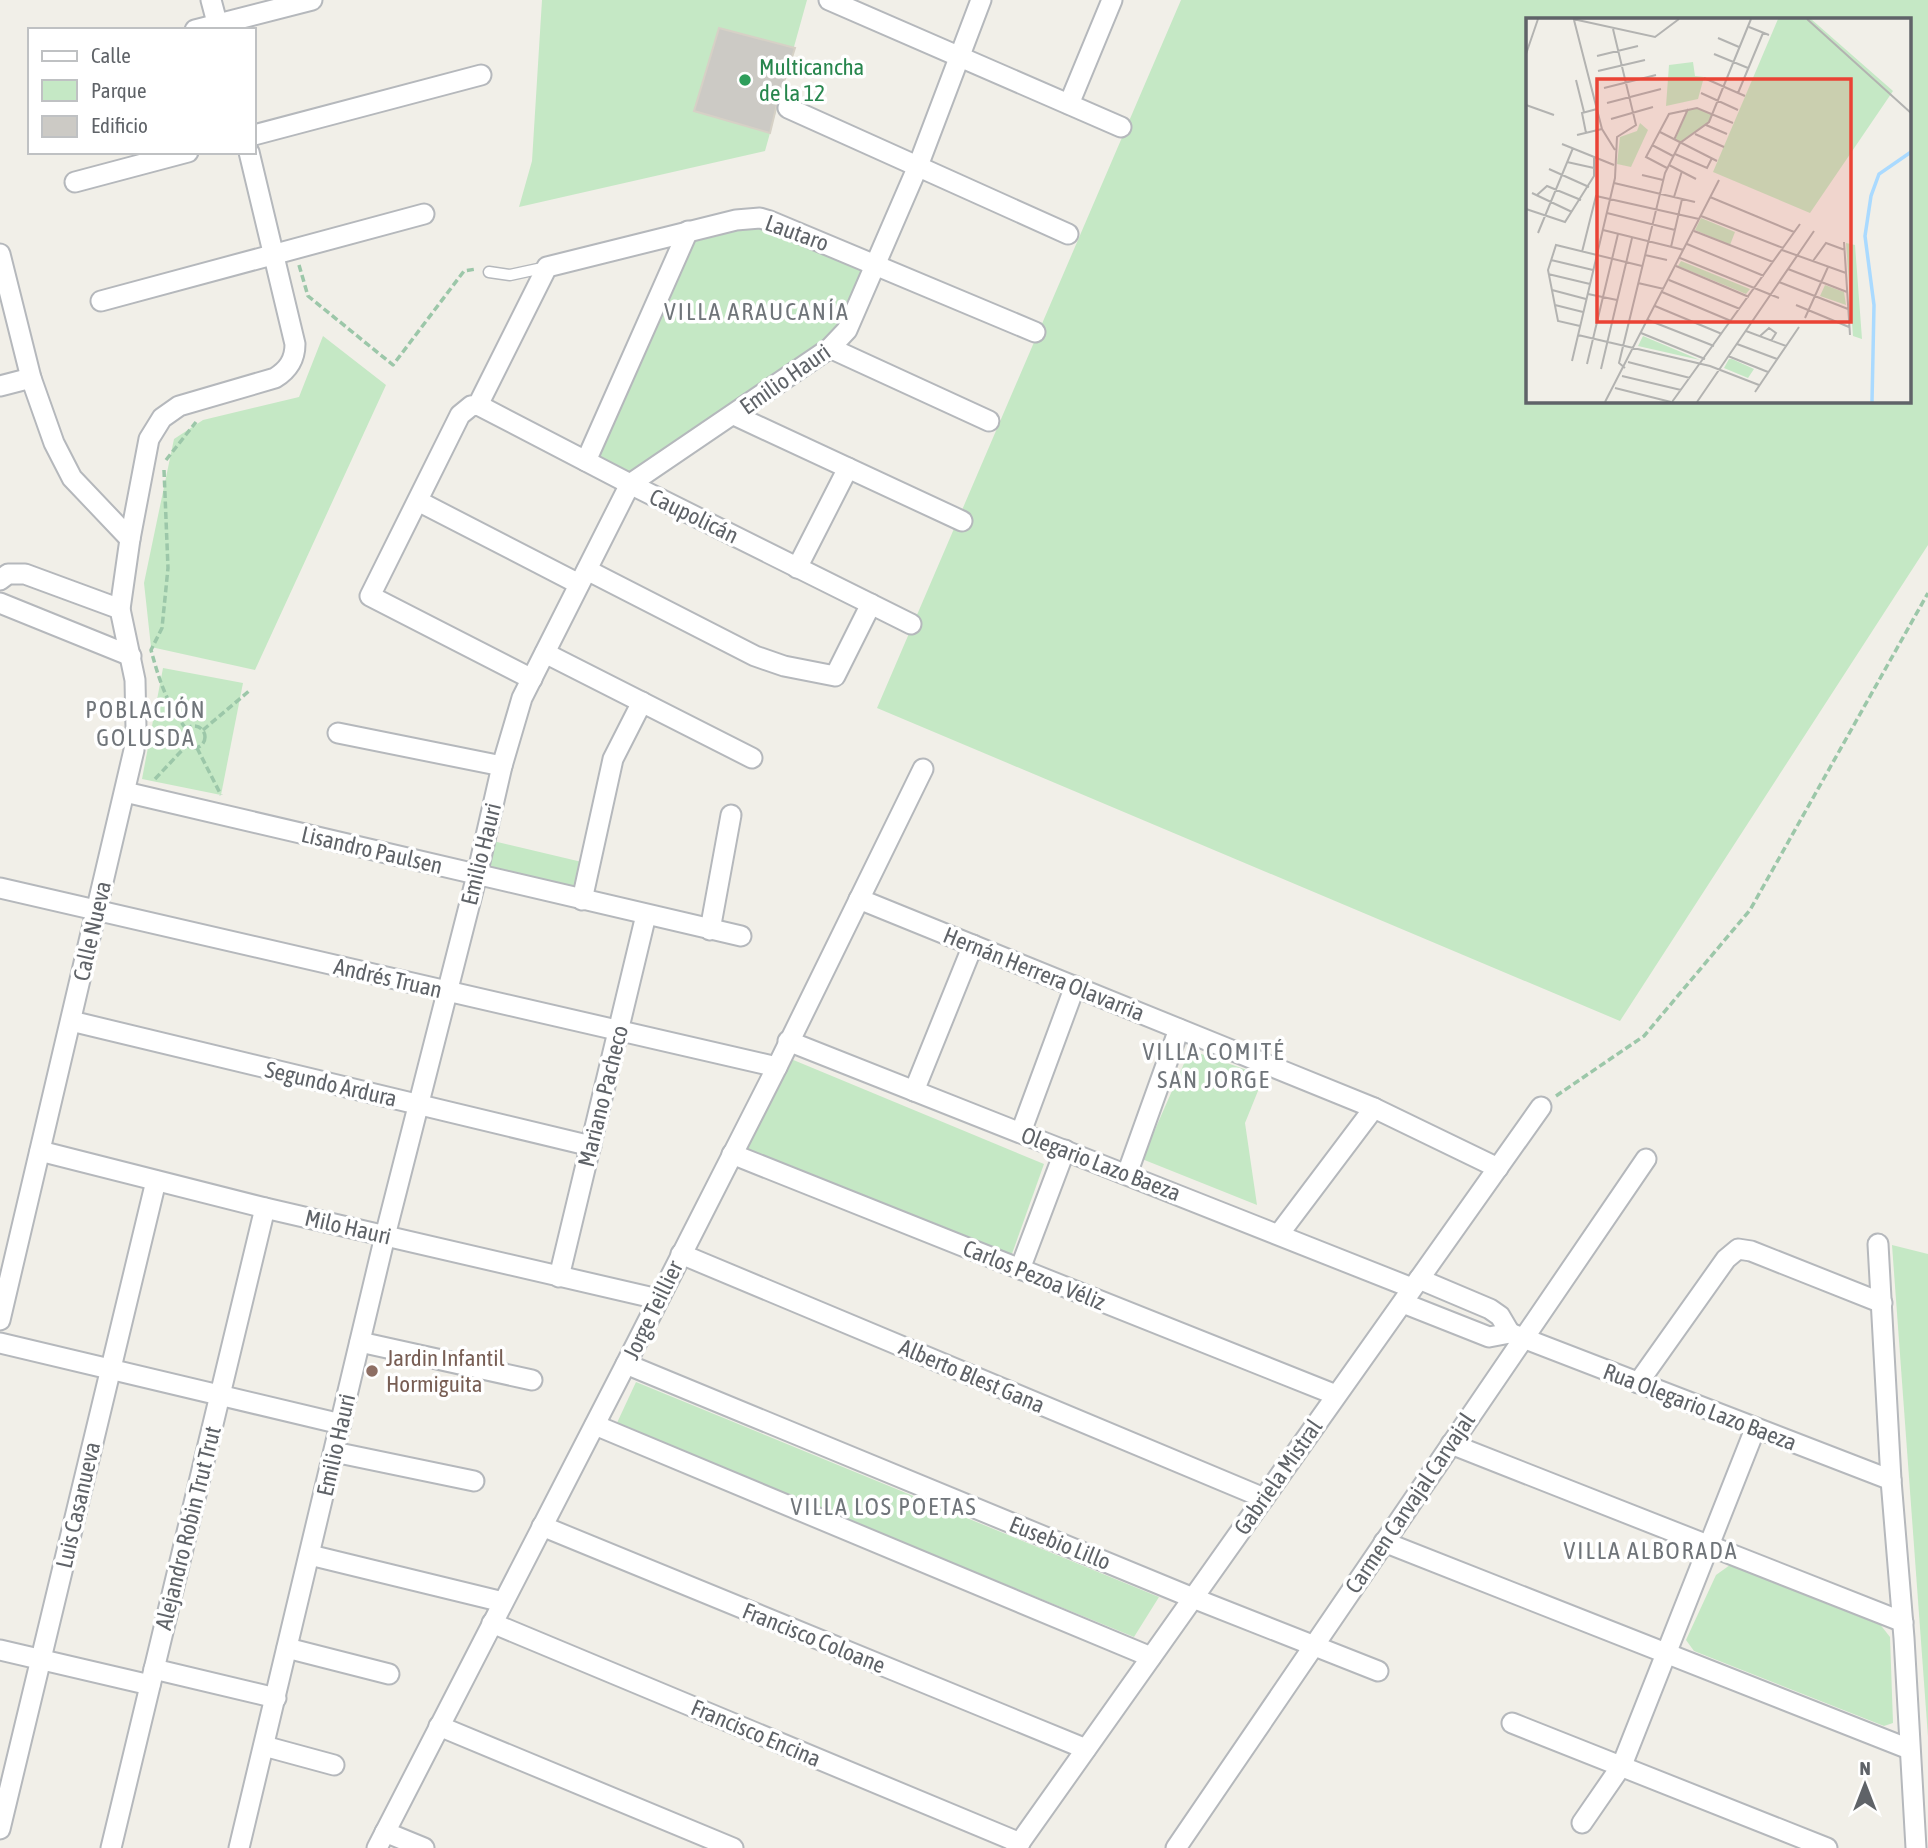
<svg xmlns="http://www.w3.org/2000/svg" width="1928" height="1848" viewBox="0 0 1928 1848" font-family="'Asap Condensed',sans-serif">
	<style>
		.green { fill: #c5e8c5; fill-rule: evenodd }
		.building { fill: #cccac5; stroke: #d6d1c6; stroke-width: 2 }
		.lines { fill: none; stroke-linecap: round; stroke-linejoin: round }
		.service-casing { stroke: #b5b8bc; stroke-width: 13 }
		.minor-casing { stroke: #b5b8bc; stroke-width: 23 }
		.path { stroke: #9cc7a9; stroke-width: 3.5; stroke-dasharray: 7 3.5; stroke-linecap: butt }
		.service { stroke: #fff; stroke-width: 10 }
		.minor { stroke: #fff; stroke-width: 19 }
		.leisure-dot { fill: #2e9e5b; stroke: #fff; stroke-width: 2.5 }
		.education-dot { fill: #8d6e63; stroke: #fff; stroke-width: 2.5 }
		.labels { text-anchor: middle; stroke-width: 7; stroke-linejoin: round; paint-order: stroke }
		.leisure-label { font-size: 23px; fill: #27864d; stroke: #fff; text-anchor: start }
		.street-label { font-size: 23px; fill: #5f6368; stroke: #fff }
		.education-label { font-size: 23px; fill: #785e54; stroke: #fff; text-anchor: start }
		.neighbourhood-label { font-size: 24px; letter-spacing: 2px; fill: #70757a; stroke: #fff }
		.inset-river { fill: none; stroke: #aadaff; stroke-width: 3.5 }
		.inset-road { fill: none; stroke: #b3b3b1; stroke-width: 2 }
		.view { fill: #ea4335; fill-opacity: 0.15; stroke: #ea4335; stroke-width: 3.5 }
		.inset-edge { fill: none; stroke: #5f6368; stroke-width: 3.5 }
	</style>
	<rect width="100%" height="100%" fill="#f1efe8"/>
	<g class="green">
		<path d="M542,0H807L765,151L519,207L532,161Z"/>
		<path d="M1181,0H1928V545L1620,1021L877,708ZM1527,19H1909V401H1527Z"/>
		<path d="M763,222L871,266L845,326L630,481L589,461L689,235Z"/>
		<path d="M323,336L386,385L255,670L151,647L144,583L174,439L203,420L299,397Z"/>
		<path d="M163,668L243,683L221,795L142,779Z"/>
		<path d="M493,841L586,863L579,893L486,870Z"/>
		<path d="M1190,1050L1264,1076L1245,1123L1257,1205L1142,1159Z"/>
		<path d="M791,1059L1044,1164L1008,1265L743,1151Z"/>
		<path d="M1892,1245L1928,1254V1737Z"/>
		<path d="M636,1382L1159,1597L1134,1637L616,1425Z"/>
		<path d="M1730,1565L1879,1623L1890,1637L1893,1723L1884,1726L1694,1651L1686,1640L1716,1575Z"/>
	</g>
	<path class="building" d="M719,28L795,48L777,104L770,133L694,111Z"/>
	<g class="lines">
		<defs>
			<path id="service" d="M489,272L510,275L547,267"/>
			<g id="minor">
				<path d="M211,0L219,30"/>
				<path d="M829,0L1121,127"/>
				<path d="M195,30L312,0"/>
				<path d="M1069,104L1112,0"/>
				<path d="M788,108L1068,234"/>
				<path d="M254,135L481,75"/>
				<path d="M75,182L188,152"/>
				<path d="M0,254L31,378L54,443L72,478L130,539"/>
				<path d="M101,301L424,214"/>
				<path d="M830,348L989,421"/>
				<path d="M0,386L31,378"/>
				<path d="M478,405L630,484L911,624"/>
				<path d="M734,415L962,521"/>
				<path d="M586,461L688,231"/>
				<path d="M418,501L579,584"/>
				<path d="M797,568L848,468"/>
				<path d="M587,570L755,656L784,666L835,676L871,604"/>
				<path d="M0,580L8,574H25L120,609"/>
				<path d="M0,603L131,656"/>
				<path d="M545,653L752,758"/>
				<path d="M532,679L370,596L460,415L471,406L478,405L547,267L736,220L760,218L770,221L1035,332"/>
				<path d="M338,733L502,766"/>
				<path d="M125,792L741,936"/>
				<path d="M0,888L777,1067"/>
				<path d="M859,899L1374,1108L1498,1168"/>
				<path d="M582,900L613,759L642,702"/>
				<path d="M710,930L731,815"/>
				<path d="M71,1021L591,1146"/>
				<path d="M788,1041L1412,1288"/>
				<path d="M914,1091L973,945"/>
				<path d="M1021,1132L1075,986"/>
				<path d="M40,1151L265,1208L658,1299"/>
				<path d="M732,1154L1336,1395"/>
				<path d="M1127,1174L1179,1029"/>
				<path d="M1279,1234L1374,1108"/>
				<path d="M1878,1244L1891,1480L1904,1638L1916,1848"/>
				<path d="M681,1254L1264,1498"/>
				<path d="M1020,1269L1065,1150"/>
				<path d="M559,1277L646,915"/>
				<path d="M1419,1279L1490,1309L1500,1316L1510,1333"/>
				<path d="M1403,1303L1489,1337L1510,1333L1891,1480"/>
				<path d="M0,1320L134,750L136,728L135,680L120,609L130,539L149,439L162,418L179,406L275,378C288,370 295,360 295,344L249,152"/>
				<path d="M360,1342L532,1380"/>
				<path d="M0,1343L341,1424"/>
				<path d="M626,1364L1193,1598L1378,1671"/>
				<path d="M1638,1383L1726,1259L1738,1249L1751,1251L1882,1303"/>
				<path d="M595,1425L1151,1657"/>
				<path d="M1451,1444L1903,1622"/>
				<path d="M334,1452L474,1481"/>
				<path d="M542,1526L1086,1749"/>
				<path d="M1384,1542L1909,1749"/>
				<path d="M310,1555L503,1602"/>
				<path d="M492,1623L1020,1843"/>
				<path d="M287,1648L389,1674"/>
				<path d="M0,1650L150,1685"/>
				<path d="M154,1669L276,1698"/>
				<path d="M1512,1723L1827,1848"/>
				<path d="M439,1726L733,1848"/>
				<path d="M264,1746L334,1765"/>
				<path d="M1582,1823L1622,1765L1755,1429"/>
				<path d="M0,1829L156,1181"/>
				<path d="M385,1832L424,1848"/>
				<path d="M111,1848L265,1208"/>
				<path d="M239,1848L385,1236L477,875L502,766L522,698L630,484L830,348L847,330L918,166L981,0"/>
				<path d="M377,1848L626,1364L777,1067L923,769"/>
				<path d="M1016,1848L1541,1107"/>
				<path d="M1176,1848L1646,1159"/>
			</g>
		</defs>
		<use href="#service" class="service-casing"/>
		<use href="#minor" class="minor-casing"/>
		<g class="path">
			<path d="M299,265L308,296L393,365L464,271L476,269"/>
			<path d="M166,460L196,422"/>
			<path d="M164,470L168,568L162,628L151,650C160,683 166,701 186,729"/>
			<circle cx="194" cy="737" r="11"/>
			<path d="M203,730L249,691"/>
			<path d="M197,748L221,795"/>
			<path d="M155,779L187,745"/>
			<path d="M1556,1096L1644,1036L1750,910L1928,593"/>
		</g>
		<use href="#service" class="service"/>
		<use href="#minor" class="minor"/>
	</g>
	<circle class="leisure-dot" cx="745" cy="80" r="7"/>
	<circle class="education-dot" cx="372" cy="1371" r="7"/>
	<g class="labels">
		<g class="leisure-label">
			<text x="759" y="75">Multicancha<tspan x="759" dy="26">de la 12</tspan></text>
		</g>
		<g class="street-label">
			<text transform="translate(797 233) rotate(20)" y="8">Lautaro</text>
			<text transform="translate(785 379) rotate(-35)" y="8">Emilio Hauri</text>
			<text transform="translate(694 516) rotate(26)" y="8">Caupolicán</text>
			<text transform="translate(372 850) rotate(13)" y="8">Lisandro Paulsen</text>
			<text transform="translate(481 854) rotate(-76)" y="8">Emilio Hauri</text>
			<text transform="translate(92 931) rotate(-77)" y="8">Calle Nueva</text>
			<text transform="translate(1044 974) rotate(22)" y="8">Hernán Herrera Olavarria</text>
			<text transform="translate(388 978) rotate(13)" y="8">Andrés Truan</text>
			<text transform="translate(331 1084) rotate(13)" y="8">Segundo Ardura</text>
			<text transform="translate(603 1096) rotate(-76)" y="8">Mariano Pacheco</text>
			<text transform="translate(1101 1164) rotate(21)" y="8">Olegario Lazo Baeza</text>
			<text transform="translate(348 1227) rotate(13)" y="8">Milo Hauri</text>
			<text transform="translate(1034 1275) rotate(22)" y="8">Carlos Pezoa Véliz</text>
			<text transform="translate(653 1310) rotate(-64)" y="8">Jorge Teillier</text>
			<text transform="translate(972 1376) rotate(23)" y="8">Alberto Blest Gana</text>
			<text transform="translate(1700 1407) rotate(21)" y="8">Rua Olegario Lazo Baeza</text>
			<text transform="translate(336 1445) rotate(-77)" y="8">Emilio Hauri</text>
			<text transform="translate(1278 1477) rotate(-55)" y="8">Gabriela Mistral</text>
			<text transform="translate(1410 1503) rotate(-56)" y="8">Carmen Carvajal Carvajal</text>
			<text transform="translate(78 1505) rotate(-77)" y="8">Luis Casanueva</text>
			<text transform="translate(188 1528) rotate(-76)" y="8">Alejandro Robin Trut Trut</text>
			<text transform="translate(1060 1543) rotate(22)" y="8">Eusebio Lillo</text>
			<text transform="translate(814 1638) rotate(22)" y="8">Francisco Coloane</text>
			<text transform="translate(756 1733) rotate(23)" y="8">Francisco Encina</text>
		</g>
		<g class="education-label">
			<text x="386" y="1366">Jardin Infantil<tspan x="386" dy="26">Hormiguita</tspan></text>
		</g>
		<g class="neighbourhood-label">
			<text x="757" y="320">VILLA ARAUCANÍA</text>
			<text x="146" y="718">POBLACIÓN<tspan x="146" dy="28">GOLUSDA</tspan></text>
			<text x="1214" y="1060">VILLA COMITÉ<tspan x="1214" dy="28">SAN JORGE</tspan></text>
			<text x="884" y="1515">VILLA LOS POETAS</text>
			<text x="1651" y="1559">VILLA ALBORADA</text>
		</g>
	</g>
	<g transform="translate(1526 18)">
		<rect width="385" height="385" fill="#f1efe8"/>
		<path d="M252,1H285L367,73L284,195L187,154ZM167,44L169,58L178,59L172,81L140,88L143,47ZM169,90L186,96L182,105L154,124L149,122L162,92ZM114,105L122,112L105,149L91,146L94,119L111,113ZM175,200L209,214L204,227L169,212ZM320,225L329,227L336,321L327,318ZM155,243L224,271L220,276L152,248ZM299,267L318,274L320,287L294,278ZM117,318L174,342L112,328ZM203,341H206L228,351L222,360L198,350Z" fill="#c5e8c5"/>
		<path class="inset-river" d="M346,384L348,287L339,218L345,178L353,156L385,134"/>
		<path class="inset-road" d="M47,1L129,19L153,1M281,1L385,95M48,2L76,111L89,132M223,9L243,17M192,20L213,29M0,36L12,1M188,36L222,50M71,38L112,28M72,53L119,42M178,60L219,78M50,62L58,94M78,70L130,57M175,75L212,92M212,75L237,15M81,85L135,71M0,87L28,97M85,101L127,89M180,107L201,116M134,114L191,143M60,115L56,95L71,91M169,116L198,129M51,117L76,111M148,122L162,91M36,126L88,147M126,127L147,138M149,136L181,150L186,140M41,144L68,150M143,147L170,161M141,150L120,139L143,96L171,90L207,105M23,151L63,169M116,157L137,162M88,165L169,184M6,175L46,194M11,177L21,168L55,182M148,179L156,153M184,179L268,214M0,191L39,204L68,158V139M81,195L149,212M175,198L257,230M77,212L158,232M168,213L247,244M12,215L47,130M318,224L324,317M161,226L238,258M145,229L156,181M256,232L320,255M56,234L70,178L173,201M119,237L141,242M154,240L253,280M25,242L67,252M287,243L300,225L319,232M150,248L223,279M262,251L321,274M22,256L64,266M143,262L214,291M253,264L322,291M112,265L138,271M26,272L60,281M136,274L205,303M62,276L91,282M29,287L57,294M270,287L323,309M129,288L196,316M279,300L302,249M122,302L188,328M54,308L32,303L22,252L30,227L116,248M220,313L260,328M115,315L179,341M52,317L184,348L233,367M234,318L243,310L250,315L245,323M211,326L251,341M202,338L242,354M46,343L89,160L91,119L110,107L87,11M102,344L164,360M61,346L92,216M99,350L93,345L139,155L154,125L183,104L225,1M75,351L106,220M96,358L155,372M89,370L145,384M229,374L273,309M79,384L193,162M146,384L274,206M171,384L288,213"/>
		<path class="view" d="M71,61H325V304H71Z"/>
		<rect width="385" height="385" class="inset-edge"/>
	</g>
	<rect x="28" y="28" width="228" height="126" fill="#ffffff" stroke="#bfc1c3" stroke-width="2"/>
	<rect x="42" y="51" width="35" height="10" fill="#ffffff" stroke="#bfc1c3" stroke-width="2"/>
	<text x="91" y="63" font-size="21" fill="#5f6368">Calle</text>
	<rect x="42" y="80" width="35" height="21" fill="#c5e8c5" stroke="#bfc1c3" stroke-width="2"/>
	<text x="91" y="98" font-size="21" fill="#5f6368">Parque</text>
	<rect x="42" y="116" width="35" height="21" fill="#cccac5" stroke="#bfc1c3" stroke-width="2"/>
	<text x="91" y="133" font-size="21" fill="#5f6368">Edificio</text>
	<g transform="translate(1865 1785)" stroke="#ffffff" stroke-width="5" paint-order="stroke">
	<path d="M0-5L12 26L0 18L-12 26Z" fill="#5f6368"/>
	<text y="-10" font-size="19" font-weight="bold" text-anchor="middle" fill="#5f6368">N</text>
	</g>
</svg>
